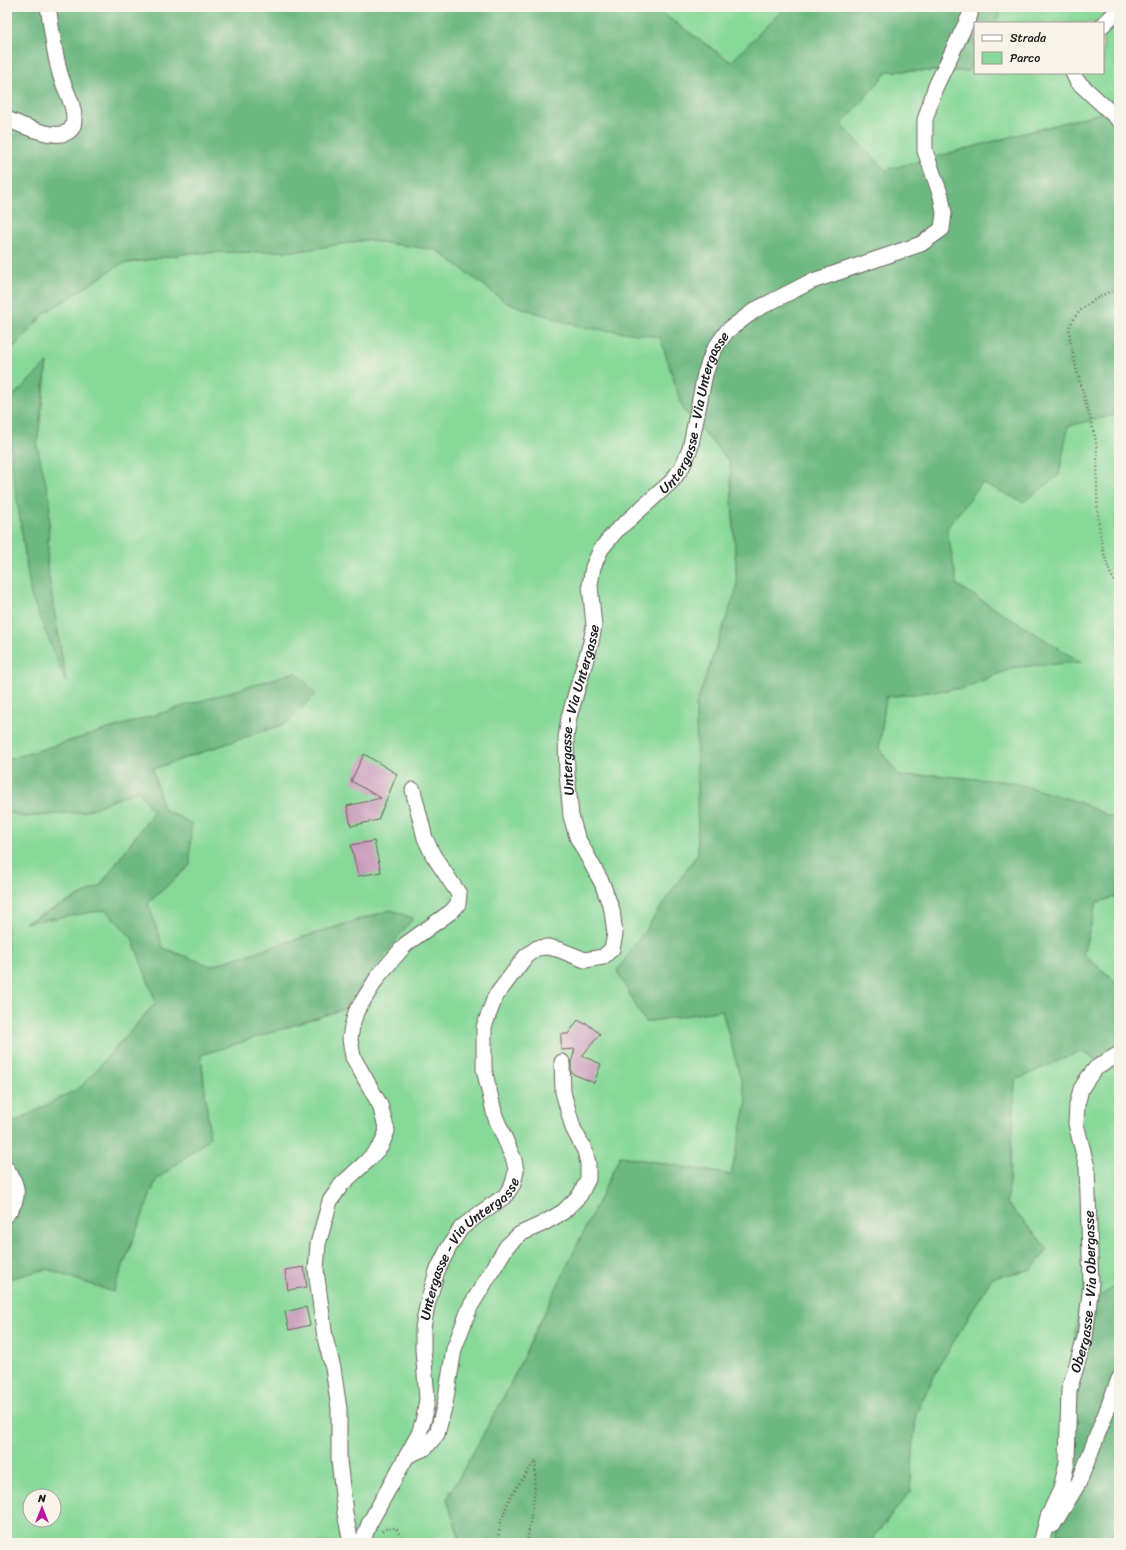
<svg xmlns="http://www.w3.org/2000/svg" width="1126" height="1550" viewBox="0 0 1126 1550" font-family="Sriracha,sans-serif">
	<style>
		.green { fill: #87d899; stroke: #527a5a; fill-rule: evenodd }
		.forest { fill: #6db881; stroke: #446a4e }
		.building { fill: #c99bbb }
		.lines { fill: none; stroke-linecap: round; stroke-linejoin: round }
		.minor-casing { stroke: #68635c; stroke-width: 17 }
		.path { stroke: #68635c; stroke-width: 2.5; stroke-dasharray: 1 3; stroke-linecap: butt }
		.minor { stroke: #fff; stroke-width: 15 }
		.labels { text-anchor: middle; stroke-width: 3; stroke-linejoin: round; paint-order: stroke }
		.street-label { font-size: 14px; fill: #1c1c1c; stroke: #f7f3e8 }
	</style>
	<rect width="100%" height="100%" fill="#f7f3e8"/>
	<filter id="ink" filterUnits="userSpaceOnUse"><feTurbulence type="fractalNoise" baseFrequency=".025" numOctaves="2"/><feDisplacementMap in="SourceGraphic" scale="8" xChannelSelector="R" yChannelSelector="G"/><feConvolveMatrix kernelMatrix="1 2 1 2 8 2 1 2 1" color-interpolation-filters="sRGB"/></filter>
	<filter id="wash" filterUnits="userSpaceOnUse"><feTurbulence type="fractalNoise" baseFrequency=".012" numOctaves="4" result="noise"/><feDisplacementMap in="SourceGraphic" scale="16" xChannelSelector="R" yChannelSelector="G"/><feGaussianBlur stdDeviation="0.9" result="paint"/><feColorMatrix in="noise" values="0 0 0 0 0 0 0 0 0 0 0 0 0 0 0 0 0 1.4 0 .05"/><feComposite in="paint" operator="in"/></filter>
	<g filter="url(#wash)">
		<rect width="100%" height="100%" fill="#f6e7d4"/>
		<g class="green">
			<path d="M653,7H785L731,62Z"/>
			<path d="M1003,7H1119V108L886,170L840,125L888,71H968L975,58V73H1103V23H995Z"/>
			<path d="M366,240L437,250L507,303L581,327L660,336L683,409L730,462L737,588L696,705L698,853L617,971L645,1022L722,1010L747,1102L731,1175L620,1156L503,1399L447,1499L461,1543H7V1279L47,1269L113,1292L156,1180L210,1138L201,1055L344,1009L390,910L210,966L163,948L148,903L190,865L163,809L153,769L287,723L296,672L7,760V354L45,313L121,264L191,253L299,251ZM47,364L37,446L50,500L47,566L66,680L31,595L12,465L9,400ZM30,1496H54V1520H30Z"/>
			<path d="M1119,414V821L1079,802L934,775L900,777L879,749L886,697L964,688L1015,667L1080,662L957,585L946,528L982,483L1059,475L1068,425Z"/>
			<path d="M139,790L153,812L100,886L26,922L106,910L132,938L156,1002L81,1087L7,1126V812L23,817L83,812Z"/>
			<path d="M1119,896V984L1083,954L1097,902Z"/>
			<path d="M1080,1051L1119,1071V1283L1078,1312L1057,1543H872L873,1538L910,1492L916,1413L940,1364L992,1278L1032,1269L1048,1249L1007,1203L1013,1130L1015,1080Z"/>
		</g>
		<g class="forest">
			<path d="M7,7H653L731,62L785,7H1003L995,23H975V58L968,71H888L841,125L886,170L1119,108V414L1068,426L1059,475L1023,502L982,483L947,528L957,585L1081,662L1015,667L964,688L886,697L879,749L900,777L934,775L1011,782L1079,802L1119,821V896L1097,902L1083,954L1119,984V1071L1080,1051L1015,1080L1013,1130L1007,1203L1048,1249L1032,1269L992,1278L940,1364L916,1413L910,1492L873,1538L872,1543H461L447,1499L503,1399L620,1156L731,1175L747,1102L722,1010L645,1022L617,971L698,853L696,705L737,588L730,462L683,409L660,337L581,327L507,303L437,250L366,240L299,251L191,253L121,264L45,313L7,354Z"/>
			<path d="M47,363L37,446L50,500L47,566L66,683L31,595L12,465L9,400Z"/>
			<path d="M296,672L316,694L287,723L153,769L163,809L191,823L190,865L148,903L163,948L211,966L391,910L413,918L344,1009L201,1055L210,1138L156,1180L113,1292L47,1269L7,1279V1126L81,1087L156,1003L132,938L106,910L25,923L100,886L153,812L139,790L83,812L23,817L7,812V760Z"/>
			<path d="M1119,1283V1543H1057L1078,1312Z"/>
		</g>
		<g id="blocks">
			<g class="building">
				<path d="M364,754L397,774L378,820L351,826L347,806L381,798L351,781Z"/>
				<path d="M374,841L381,872L358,876L351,845Z"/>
				<path d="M578,1020L585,1024V1022L600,1034L582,1056L601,1064L594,1083L571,1073V1063L575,1049L561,1050V1034H568Z"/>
				<path d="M304,1267L307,1287L288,1290L285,1270Z"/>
				<path d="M306,1307L310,1325L289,1330L285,1312Z"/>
			</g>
		</g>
	</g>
	<g filter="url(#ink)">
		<use href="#blocks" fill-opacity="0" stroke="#68635c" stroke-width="1"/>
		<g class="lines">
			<defs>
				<g id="minor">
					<path d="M1103,25L1119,9"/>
					<path d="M1073,73L1077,81L1119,120"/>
					<path d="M7,119C21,125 75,151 74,118C74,103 65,90 61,77C54,55 52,29 48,7"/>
					<path d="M7,1169C18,1185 21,1198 7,1214"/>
					<path d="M407,1456L425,1448L437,1434L445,1404L454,1349L470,1307L507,1246L520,1234L542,1224L563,1212L580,1195L588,1179V1163L585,1151L573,1128L563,1092L562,1062"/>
					<path d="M1053,1525L1079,1482L1119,1379"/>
					<path d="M351,1543L345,1513L339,1460V1409L333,1368L325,1338L316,1270L318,1244L330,1201L342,1184L366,1162L381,1146L387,1131L380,1105L353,1057L350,1039L352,1026L356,1012L379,975L406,944L452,911L458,904L459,894L433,855L425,838L413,790"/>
					<path id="s1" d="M362,1543L369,1524L419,1434L424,1418L427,1399L423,1349V1328L427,1306L437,1271L449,1247L461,1228L479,1214L505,1196L513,1184L516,1171L514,1160L495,1116L484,1069V1027L495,997L526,956L537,948L548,947L560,950L585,960L603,957L612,949L615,934L612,910L602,883L577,837L571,816L567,773L566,738L569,717L591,642L594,626L590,585L593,567L601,549L615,532L672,481L682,467L690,449L705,374L713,351L727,331L755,310L810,282L921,244L942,229L944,213L941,196L925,151V120L935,88L970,15V7"/>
					<path id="s2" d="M1041,1543L1048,1517L1061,1489L1067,1462L1069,1390L1085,1338L1091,1283L1087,1167L1076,1124L1077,1105L1081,1089L1088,1078L1096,1068L1119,1054"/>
				</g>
			</defs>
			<use href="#minor" class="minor-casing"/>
			<g class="path">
				<path d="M1119,287C1101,296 1078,306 1070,326C1065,339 1091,418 1095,437C1098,452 1097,468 1097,483C1097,512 1099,545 1110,572C1112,578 1116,583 1119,588"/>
				<path d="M382,1531L385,1529L396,1528L404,1543"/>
				<path d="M497,1543L501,1521L510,1497L536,1460L534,1496L527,1543"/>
			</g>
			<use href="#minor" class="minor"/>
		</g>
	</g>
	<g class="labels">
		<g class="street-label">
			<text dy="5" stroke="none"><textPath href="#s1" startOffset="1334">Untergasse - Via Untergasse</textPath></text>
			<text dy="5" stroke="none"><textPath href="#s1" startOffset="998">Untergasse - Via Untergasse</textPath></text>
			<text dy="5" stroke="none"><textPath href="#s1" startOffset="326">Untergasse - Via Untergasse</textPath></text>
			<text dy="5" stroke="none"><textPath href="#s2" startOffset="258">Obergasse - Via Obergasse</textPath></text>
		</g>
	</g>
	<rect width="1126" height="1550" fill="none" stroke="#f7f3e8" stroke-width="24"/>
	<rect x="974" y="22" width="130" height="52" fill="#f7f3e8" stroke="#9f9d96"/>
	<rect x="982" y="35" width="20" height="6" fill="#ffffff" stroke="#9f9d96"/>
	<text x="1010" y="42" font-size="12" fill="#1c1c1c">Strada</text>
	<rect x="982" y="52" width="20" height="12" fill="#87d899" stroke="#9f9d96"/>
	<text x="1010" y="62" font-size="12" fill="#1c1c1c">Parco</text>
	<g transform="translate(42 1508)"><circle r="19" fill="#f7f3e8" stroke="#9f9d96"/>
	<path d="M0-3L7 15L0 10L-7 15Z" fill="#b5179e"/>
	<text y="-6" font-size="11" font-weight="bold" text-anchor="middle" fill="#1c1c1c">N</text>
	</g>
</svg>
